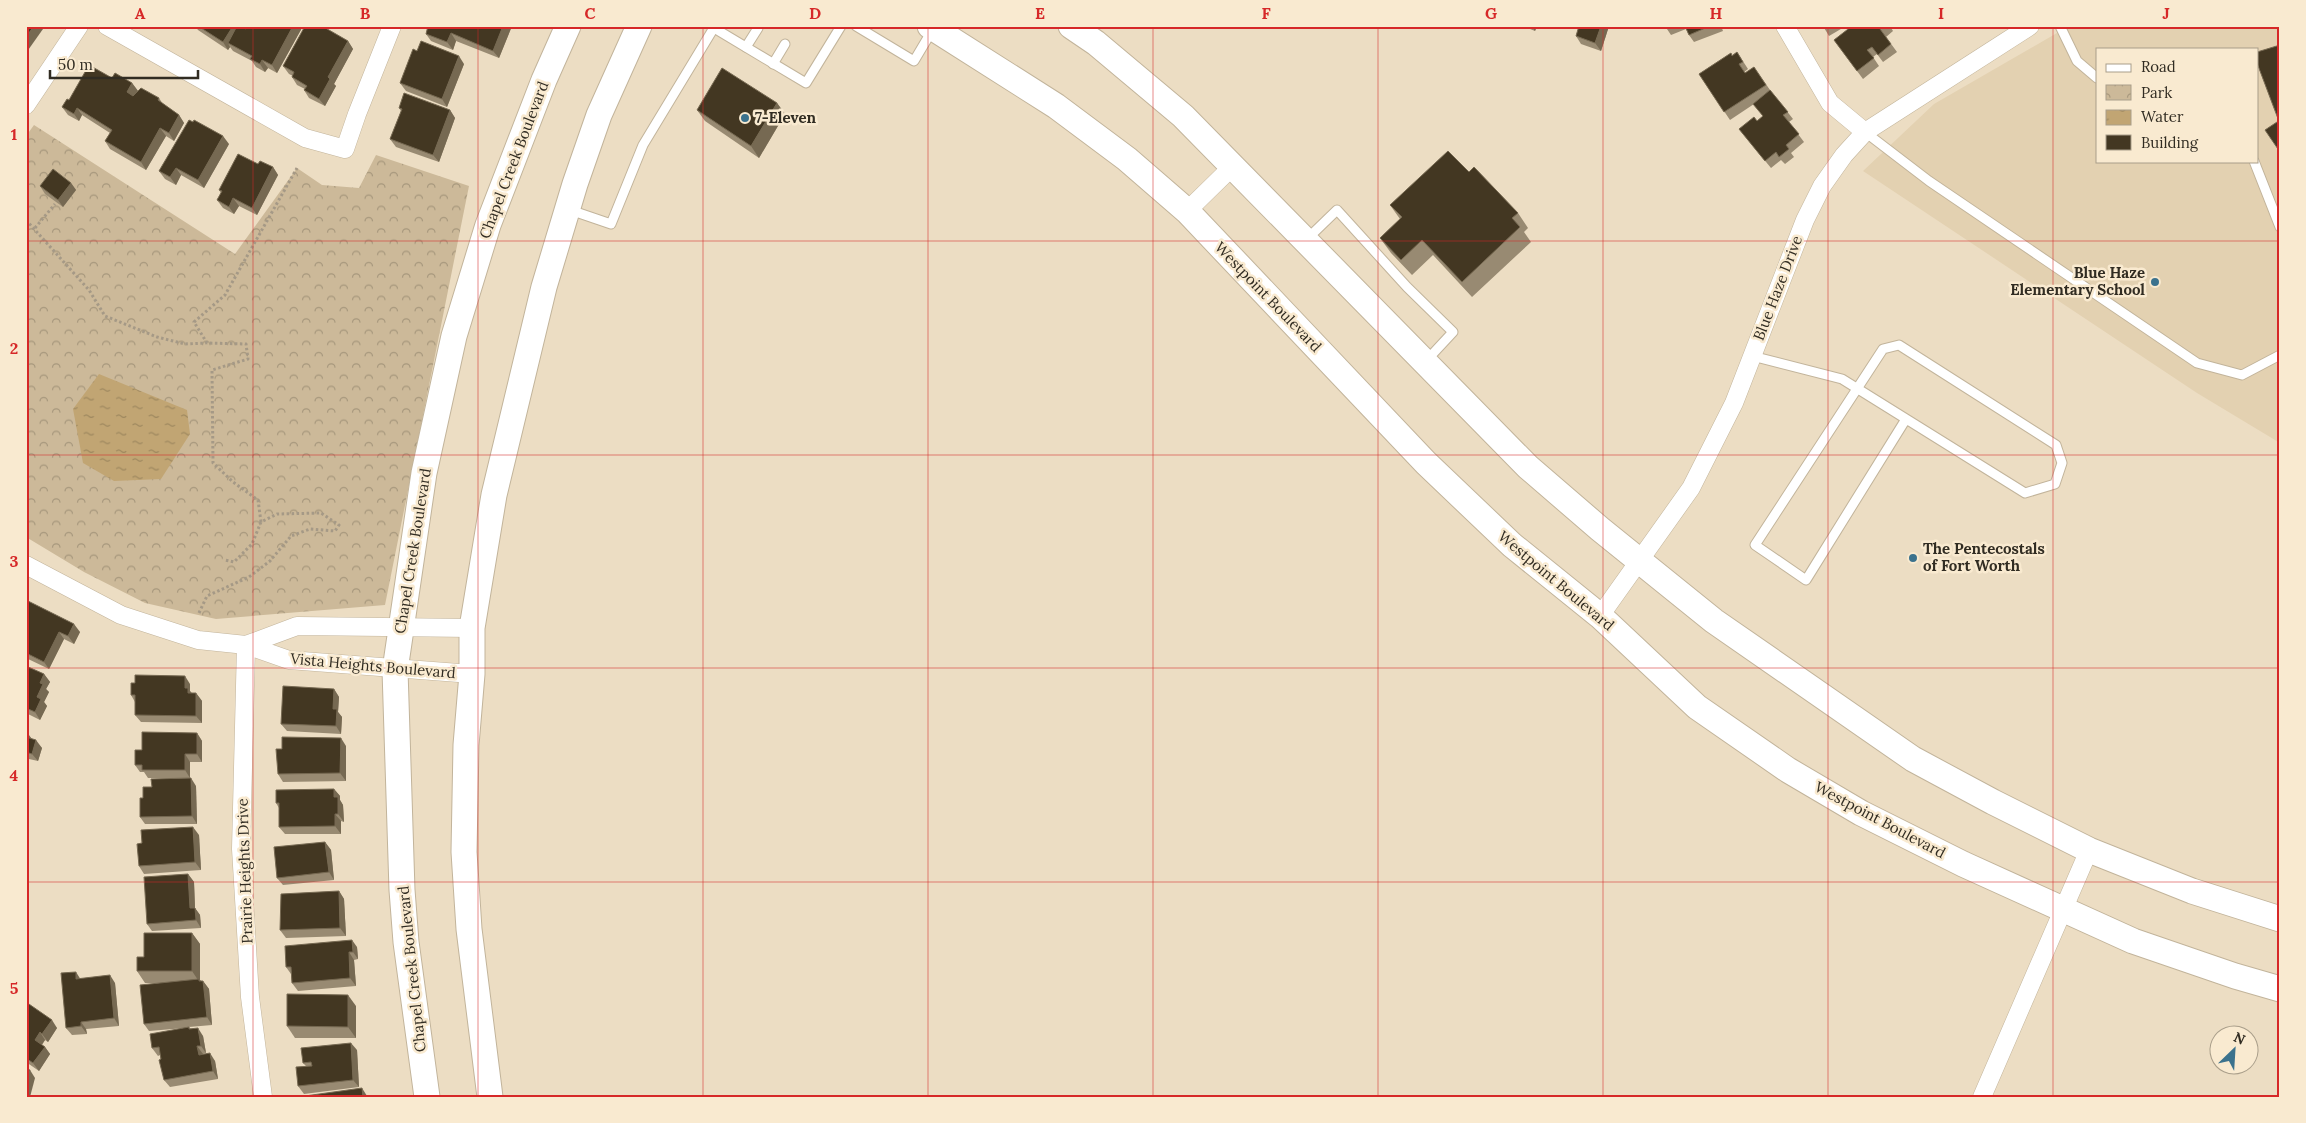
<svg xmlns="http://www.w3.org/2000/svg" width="2306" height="1123" viewBox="0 0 2306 1123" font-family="Lora,serif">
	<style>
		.built { fill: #e3d1b1; fill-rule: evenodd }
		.park { fill: url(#park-crowns) }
		.water { fill: url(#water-ripples) }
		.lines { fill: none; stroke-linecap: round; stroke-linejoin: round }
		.lane-casing { stroke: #c2b49b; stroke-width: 11 }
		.street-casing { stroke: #c2b49b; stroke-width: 19 }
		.secondary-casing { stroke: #c2b49b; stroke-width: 27 }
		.path { stroke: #a59986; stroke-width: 3; stroke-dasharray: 2.5 2.5; stroke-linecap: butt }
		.lane { stroke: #fff; stroke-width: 9 }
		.street { stroke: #fff; stroke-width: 18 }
		.secondary { stroke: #fff; stroke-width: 25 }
		.wall { fill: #988a72 }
		.shaded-wall { fill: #766952 }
		.building { fill: #433722; stroke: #766952 }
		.grid { fill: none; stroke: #d62828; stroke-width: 1; stroke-opacity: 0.55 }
		.poi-dot { fill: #3b728d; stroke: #f9ead0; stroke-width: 2 }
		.labels { text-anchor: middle; stroke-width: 5; stroke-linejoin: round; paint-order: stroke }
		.poi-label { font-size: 15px; font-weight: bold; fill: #312c22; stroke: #f9ead0; text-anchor: start }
		.street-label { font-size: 15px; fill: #312c22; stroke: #f9ead0 }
		.neatline { fill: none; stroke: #d62828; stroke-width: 2 }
		.grid-label { font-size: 16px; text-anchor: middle; font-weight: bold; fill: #d62828 }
	</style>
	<defs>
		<pattern id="park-crowns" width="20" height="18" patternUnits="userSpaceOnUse" patternTransform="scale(1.25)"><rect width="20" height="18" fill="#ccb999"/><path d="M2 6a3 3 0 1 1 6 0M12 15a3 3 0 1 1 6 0" fill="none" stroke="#a6977c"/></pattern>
		<pattern id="water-ripples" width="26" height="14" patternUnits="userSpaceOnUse" patternTransform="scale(1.25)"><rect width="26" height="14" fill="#c1a573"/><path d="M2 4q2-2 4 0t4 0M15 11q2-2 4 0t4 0" fill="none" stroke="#9d875e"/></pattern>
	</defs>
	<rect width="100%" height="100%" fill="#ecddc3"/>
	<path class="built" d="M2069,26H2280V443L2197,393L1863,171L1934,104ZM2097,49H2257V161H2097Z"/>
	<path class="park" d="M34,125L235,254L297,168L322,185L359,188L376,155L469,186L385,605L216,619L145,603L84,572L26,537V136Z"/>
	<path class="water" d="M99,374L187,410L190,434L161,479L114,481L83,463L73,409Z"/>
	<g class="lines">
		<defs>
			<g id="lane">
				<path d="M856,26L914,61L933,29"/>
				<path d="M2060,26L2077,61L2097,78"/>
				<path d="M714,28L806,83L841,26"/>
				<path d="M746,47L758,28"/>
				<path d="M773,64L785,44"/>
				<path d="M1865,132L1929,181L2197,363L2242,375L2280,355"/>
				<path d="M2254,161L2280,227"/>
				<path d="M570,210L611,224L643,145L715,26"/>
				<path d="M1306,240L1337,210L1407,287L1453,332L1426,361"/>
				<path d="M1752,356L1842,379L2025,493L2055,484L2062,463L2056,445L1899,345L1883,349L1755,545L1806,580L1906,419"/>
			</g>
			<g id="street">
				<path d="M107,26L305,138L345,149L357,114L392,26"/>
				<path d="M1785,26L1830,103L1865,132"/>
				<path d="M26,105L79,26"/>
				<path d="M1187,211L1233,166"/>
				<path d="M26,565L121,615L198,640L246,645L289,660L472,674"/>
				<path d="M1600,616L1691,488L1734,403L1805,220L1822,186L1844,155L1865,132L2030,26"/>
				<path d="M246,645L241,849L250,997L263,1097"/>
				<path d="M246,645L297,626L472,628"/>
				<path d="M1982,1097L2089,850"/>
			</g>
			<g id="secondary">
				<path d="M930,26L1056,106L1127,159L1187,211L1426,463L1512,545L1600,616L1697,707L1788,770L1861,813L1963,864L2133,941L2235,976L2280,989"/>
				<path d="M1071,26L1096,43L1183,116L1528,467L1600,529L1714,621L1913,759L1993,802L2089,850L2192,891L2280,919"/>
				<path d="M427,1097L406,942L402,890L395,670L424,473L454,336L488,225L544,80L568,26"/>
				<path d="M490,1097L469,929L464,852L466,745L472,674V628L494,495L544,287L575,184L599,115L639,26"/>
			</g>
		</defs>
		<use href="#lane" class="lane-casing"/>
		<use href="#street" class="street-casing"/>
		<use href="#secondary" class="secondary-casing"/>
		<g class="path">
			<path d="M26,220L89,290L105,316L157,337L185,344L206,343"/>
			<path d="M35,228L55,204"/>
			<path d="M261,522L258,500L233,482L213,463L212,370L248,359L246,344L207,343L194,322L225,295L297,168"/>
			<path d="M199,613L207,596L249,577L270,561L291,536L310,529L335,531L339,525L321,513L277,514L261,522L252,544L234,562L225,560"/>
		</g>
		<use href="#lane" class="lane"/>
		<use href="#street" class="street"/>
		<use href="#secondary" class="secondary"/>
	</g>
	<g class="wall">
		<path d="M195,26H243L242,27L246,29L247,26H303L277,73L268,68L265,72L256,67L252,61L233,51L230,47L228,50L198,30Z"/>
		<path d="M428,26H512L499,58L456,41L453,50L431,41L426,34Z"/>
		<path d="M1523,26H1537L1535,31Z"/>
		<path d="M1579,26H1609L1601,51L1581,44L1576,36Z"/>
		<path d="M1665,26H1721L1723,31L1694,42L1689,35L1686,29L1671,35Z"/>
		<path d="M1823,26H1846L1829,36Z"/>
		<path d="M1852,26H1890L1893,31L1886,37L1897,52L1883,62L1877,54L1873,57L1879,66L1863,79L1834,40Z"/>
		<path d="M348,41L353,49L334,84L336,86L325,106L309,98L304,90L305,89L297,85L292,77L293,76L289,74L283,66Z"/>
		<path d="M1737,52L1748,69L1744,72L1745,73L1754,67L1770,90L1793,119L1789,122L1804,142L1791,153L1794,157L1785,164L1781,160L1771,168L1739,129L1757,121L1763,116L1754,104L1730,120L1699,74L1731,53L1732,55Z"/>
		<path d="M464,64L447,107L406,91L400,83Z"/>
		<path d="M112,78L132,83L138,91L159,98L163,104L179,115L184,123L174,141L166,136L146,170L110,149L105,141L110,133L82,115L79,121L68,115L62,107L69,100Z"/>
		<path d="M777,103L785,114L759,158L705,121L697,110Z"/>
		<path d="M399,108L450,110L455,118L439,162L396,147L390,139L401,111Z"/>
		<path d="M229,144L204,188L181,175L176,185L165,179L159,171Z"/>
		<path d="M258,164L273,167L278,175L257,215L239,206L234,214L223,208L217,200L221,193L219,190Z"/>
		<path d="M1469,172L1518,213L1528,228L1524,232L1531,242L1472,297L1433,255L1412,275L1391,253L1380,238L1400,219L1390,205Z"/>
		<path d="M71,183L76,190L63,207L45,194L40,186Z"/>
		<path d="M26,604L80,632L74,644L64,639L49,669L26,658Z"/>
		<path d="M26,666L44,674L50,682L46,689L49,692L44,702L47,706L40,720L26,713Z"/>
		<path d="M190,684V691L192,693H196L202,701V723L141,722L135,715V702L131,695Z"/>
		<path d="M334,689L339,697L338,712L342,717L341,734L287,731L281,724Z"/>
		<path d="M26,731L31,738L42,748L38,761L29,759L26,766Z"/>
		<path d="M197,733L202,741V762H190V778H148L144,772H140L135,765L142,750Z"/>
		<path d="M346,746V781L283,782L278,774L282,749Z"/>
		<path d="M196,786L197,824H145L140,817L143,798Z"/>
		<path d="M334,789L340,796V800L343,805L344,822L341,821V834H285L279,827V808L276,803Z"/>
		<path d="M199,835L201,870L144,874L139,866Z"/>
		<path d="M325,842L331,850L334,880L283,885L277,878Z"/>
		<path d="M188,874L194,882L195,908L200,915L201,928L152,931L147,924Z"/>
		<path d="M339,891L344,899L346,936L286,938L280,930Z"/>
		<path d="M192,933L200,944V980L201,981H203L209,989L212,1025L189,1027L191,1029L203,1036L206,1053L203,1054L215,1061L218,1079L170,1087L164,1080L160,1055L158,1056L152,1048L185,1028L149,1031L144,1024L162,983H145L137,971L144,957Z"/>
		<path d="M357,947L358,959L354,960L356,986L298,991L292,983L291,974L286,967Z"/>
		<path d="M80,978L115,983L119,1026L86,1029L87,1034L72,1035L66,1028Z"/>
		<path d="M26,1002L57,1028L48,1042L45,1040L42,1045L45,1047L50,1054L39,1071L26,1062Z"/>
		<path d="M356,1006V1038H295L287,1026Z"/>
		<path d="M357,1050L359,1087L304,1094L298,1086L306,1066L303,1063Z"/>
	</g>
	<g class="shaded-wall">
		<path d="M34,26H41L43,29L26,53V37Z"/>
		<path d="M233,26H243L231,45L228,43L230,47L228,50L223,42Z"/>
		<path d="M293,26H303L277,73L272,65Z"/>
		<path d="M503,26H512L499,58L493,51Z"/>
		<path d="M1532,26H1537L1535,31Z"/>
		<path d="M1601,26H1609L1601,51L1595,43Z"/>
		<path d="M451,33L456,41L453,50L447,42Z"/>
		<path d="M348,41L353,49L334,84L336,86L325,106L319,99L328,77Z"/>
		<path d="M459,56L464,64L447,107L442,99Z"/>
		<path d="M262,60L268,68L265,72L260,64Z"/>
		<path d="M132,83L138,91L132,100L127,92Z"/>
		<path d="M777,103L785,114L759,158L751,146Z"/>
		<path d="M77,108L82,115L79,121L74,114Z"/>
		<path d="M450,110L455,118L439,162L433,155Z"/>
		<path d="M179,115L184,123L174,141L169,133Z"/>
		<path d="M160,128L166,136L146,170L141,162Z"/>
		<path d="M223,136L229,144L204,188L198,180Z"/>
		<path d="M273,167L278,175L257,215L252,208Z"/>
		<path d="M176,168L181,175L176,185L170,177Z"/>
		<path d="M71,183L76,190L63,207L58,200Z"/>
		<path d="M233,198L239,206L234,214L229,207Z"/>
		<path d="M74,624L80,632L74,644L68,636Z"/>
		<path d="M59,632L64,639L49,669L44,662Z"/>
		<path d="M44,674L50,682L46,689L49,692L44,702L47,706L40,720L35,712L40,683Z"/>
		<path d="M185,676L190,684V691L193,696V701L185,688Z"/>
		<path d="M334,689L339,697L338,712L342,717L341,734L336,726L333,709Z"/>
		<path d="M196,693L202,701V723L196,716Z"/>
		<path d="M26,731L31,738L26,739Z"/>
		<path d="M197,733L202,741V762L197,754Z"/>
		<path d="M341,738L346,746V781L340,773Z"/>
		<path d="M36,740L42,748L38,761L32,754Z"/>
		<path d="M185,754L190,762V778L185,770Z"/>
		<path d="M26,755L29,759L26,766Z"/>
		<path d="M191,778L196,786L197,824L192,816Z"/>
		<path d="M334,789L340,796V800L343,805L344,822L338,814L334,797Z"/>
		<path d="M335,814L341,821V834L335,826Z"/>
		<path d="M193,827L199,835L201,870L195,862Z"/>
		<path d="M325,842L331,850L334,880L329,872Z"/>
		<path d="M188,874L194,882L195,908L200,915L201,928L196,920L190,908Z"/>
		<path d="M339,891L344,899L346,936L340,928Z"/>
		<path d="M192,933L200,944V980L204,985L203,981L209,989L212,1025L207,1017L200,983L192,971Z"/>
		<path d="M352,940L357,947L358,959L353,952Z"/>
		<path d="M349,952L354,960L356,986L350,978Z"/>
		<path d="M76,972L81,980L76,979Z"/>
		<path d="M110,975L115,983L119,1026L114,1018Z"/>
		<path d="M348,995L356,1006V1038L348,1027Z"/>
		<path d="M52,1020L57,1028L48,1042L42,1034Z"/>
		<path d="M81,1022L86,1029L87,1034L81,1026Z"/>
		<path d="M198,1028L203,1036L206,1053L201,1046Z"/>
		<path d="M40,1032L45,1040L40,1047L35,1040Z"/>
		<path d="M351,1043L357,1050L359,1087L353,1080Z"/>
		<path d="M197,1046L203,1054L204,1063L199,1055Z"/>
		<path d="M45,1047L50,1054L39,1071L33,1063Z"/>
		<path d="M210,1053L215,1061L218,1079L213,1071Z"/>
		<path d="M30,1070L35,1078L30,1097H26V1082Z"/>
		<path d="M362,1088L367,1096V1097H363Z"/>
	</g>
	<g class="building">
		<path d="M26,26H34L26,37Z"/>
		<path d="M198,26H233L223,42Z"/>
		<path d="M237,26H241L246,29L247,26H293L272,65L262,60L260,64L250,59L252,56L228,43Z"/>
		<path d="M305,26H322L348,41L328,77L330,79L319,99L304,90L307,86L292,77L294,72L283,66Z"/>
		<path d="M428,26H503L493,51L451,33L447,42L426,34Z"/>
		<path d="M1579,26H1601L1595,43L1576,36Z"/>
		<path d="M1685,26H1710L1689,35Z"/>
		<path d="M1852,26H1884L1880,29L1891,44L1878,55L1872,47L1867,50L1874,58L1857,71L1834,40Z"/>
		<path d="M421,41L459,56L442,99L400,83L413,49L417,51Z"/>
		<path d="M2280,45V124L2257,63V52Z"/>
		<path d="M1737,52L1743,62L1739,64L1745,73L1754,67L1766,85L1724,112L1699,74L1731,53L1732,56Z"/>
		<path d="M89,65L112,78L115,73L132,83L127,92L133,96L141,88L159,98L158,100L179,115L169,133L160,128L141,162L105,141L112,130L77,108L74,114L62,107L67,99L69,100Z"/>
		<path d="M722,68L777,103L751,146L697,110Z"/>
		<path d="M1770,90L1788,112L1783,115L1799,134L1786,145L1789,149L1779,157L1776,152L1765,161L1739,129L1754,117L1757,121L1763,116L1753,104Z"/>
		<path d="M404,93L450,110L433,155L390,139L402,109L399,108Z"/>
		<path d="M189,120L193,122L194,120L223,136L198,180L176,168L170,177L159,171Z"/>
		<path d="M2277,122L2280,126V152L2265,130Z"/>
		<path d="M1448,151L1469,172L1474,167L1518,213L1512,218L1520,227L1462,282L1422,240L1401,260L1380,238L1402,217L1390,205Z"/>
		<path d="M238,154L258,164L260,161L273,167L252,208L233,198L229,207L217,200L222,191L219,190Z"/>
		<path d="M53,169L71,183L58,200L40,186Z"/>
		<path d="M28,601L74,624L68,636L59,632L44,662L26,653V604Z"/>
		<path d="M26,666L44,674L40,683L43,684L37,697L41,699L35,712L26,708Z"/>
		<path d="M135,675L185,676V688H188V693H196V716L135,715V695H131V683H135Z"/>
		<path d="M283,686L334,689L333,709H337L336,726L281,724Z"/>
		<path d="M142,732L197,733V754H185V770H142V765H135V750H142Z"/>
		<path d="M26,737L36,740L32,754L26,752Z"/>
		<path d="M282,737L341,738L340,773L278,774L276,749H282Z"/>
		<path d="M191,778L192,816L140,817V798H143V787H152L151,779Z"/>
		<path d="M334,789V797H338V814H335V826L279,827V803H276V790Z"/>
		<path d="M193,827L195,862L139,866L137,844L142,843L141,830Z"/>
		<path d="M325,842L329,872L277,878L274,847Z"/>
		<path d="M188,874L190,908H195L196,920L147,924L144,877Z"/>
		<path d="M339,891L340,928L280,930L281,894Z"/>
		<path d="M144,933H192V971H137V957H144Z"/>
		<path d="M352,940L353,952H349L350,978L292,983L291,967H286L285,946Z"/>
		<path d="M76,972V979L110,975L114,1018L81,1022V1026L66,1028L61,973Z"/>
		<path d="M199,979V981H203L207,1017L144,1024L140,985Z"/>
		<path d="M287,994L348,995V1027L287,1026Z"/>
		<path d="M26,1002L52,1020L42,1034L40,1032L35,1040L45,1047L33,1063L26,1058Z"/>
		<path d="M189,1027V1029L198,1028L201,1046H197L199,1055L210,1053L213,1071L164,1080L159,1060L161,1059L159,1047L152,1048L150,1034Z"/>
		<path d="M351,1043L353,1080L298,1086L296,1067L312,1066L311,1062L303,1063L301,1048Z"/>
		<path d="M26,1069L30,1070L26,1082Z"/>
		<path d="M362,1088L363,1097H305V1096Z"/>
	</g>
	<path class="grid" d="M253,26V1097M478,26V1097M703,26V1097M928,26V1097M1153,26V1097M1378,26V1097M1603,26V1097M1828,26V1097M2053,26V1097M26,241H2280M26,455H2280M26,668H2280M26,882H2280"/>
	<g class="poi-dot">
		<circle cx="745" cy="118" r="5"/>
		<circle cx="2155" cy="282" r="5"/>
		<circle cx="1913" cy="558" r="5"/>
	</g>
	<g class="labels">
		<g class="poi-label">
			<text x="755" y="123">7-Eleven</text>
			<text x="2145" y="278" text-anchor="end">Blue Haze<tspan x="2145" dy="17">Elementary School</tspan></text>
			<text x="1923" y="554">The Pentecostals<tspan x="1923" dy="17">of Fort Worth</tspan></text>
		</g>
		<g class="street-label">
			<text transform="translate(514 160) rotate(-69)" y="5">Chapel Creek Boulevard</text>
			<text transform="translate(1778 288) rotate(-69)" y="5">Blue Haze Drive</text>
			<text transform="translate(1268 297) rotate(46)" y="5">Westpoint Boulevard</text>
			<text transform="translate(413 551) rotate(-81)" y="5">Chapel Creek Boulevard</text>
			<text transform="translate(1556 581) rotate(40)" y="5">Westpoint Boulevard</text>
			<text transform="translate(373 666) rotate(5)" y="5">Vista Heights Boulevard</text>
			<text transform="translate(1880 820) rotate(28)" y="5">Westpoint Boulevard</text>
			<text transform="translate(245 871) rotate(-92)" y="5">Prairie Heights Drive</text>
			<text transform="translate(412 969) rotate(-96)" y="5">Chapel Creek Boulevard</text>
		</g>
	</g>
	<rect width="2306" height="1123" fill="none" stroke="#f9ead0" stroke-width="55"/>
	<rect x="2096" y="48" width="162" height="115" fill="#f9ead0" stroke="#a99e8a"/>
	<rect x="2106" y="64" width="25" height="8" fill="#ffffff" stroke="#a99e8a"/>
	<text x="2141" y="72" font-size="15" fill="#312c22">Road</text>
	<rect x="2106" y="85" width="25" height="15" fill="url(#park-crowns)" stroke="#a99e8a"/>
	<text x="2141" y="98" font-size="15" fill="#312c22">Park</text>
	<rect x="2106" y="110" width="25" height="15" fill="url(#water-ripples)" stroke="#a99e8a"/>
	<text x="2141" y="122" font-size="15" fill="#312c22">Water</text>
	<rect x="2106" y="135" width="25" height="15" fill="#433722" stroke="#a99e8a"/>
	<text x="2141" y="148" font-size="15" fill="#312c22">Building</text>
	<g transform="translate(2234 1050) rotate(25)"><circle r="24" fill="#f9ead0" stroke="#a99e8a"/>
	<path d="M0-4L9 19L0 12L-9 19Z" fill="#3b728d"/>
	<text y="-8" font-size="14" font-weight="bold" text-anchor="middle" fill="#312c22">N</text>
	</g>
	<path d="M50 70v8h148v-8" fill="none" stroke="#312c22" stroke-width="2.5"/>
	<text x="58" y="70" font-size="15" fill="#312c22" stroke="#f9ead0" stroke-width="4" paint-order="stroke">50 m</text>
	<rect x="28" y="28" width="2250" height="1068" class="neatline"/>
	<g class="grid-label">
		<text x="140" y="19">A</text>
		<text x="365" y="19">B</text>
		<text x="590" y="19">C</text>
		<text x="815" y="19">D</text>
		<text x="1040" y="19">E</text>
		<text x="1266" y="19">F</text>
		<text x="1491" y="19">G</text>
		<text x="1716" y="19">H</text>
		<text x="1941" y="19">I</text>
		<text x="2166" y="19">J</text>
		<text x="14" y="140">1</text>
		<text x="14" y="354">2</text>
		<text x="14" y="567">3</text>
		<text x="14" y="781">4</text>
		<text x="14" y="994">5</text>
	</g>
</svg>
